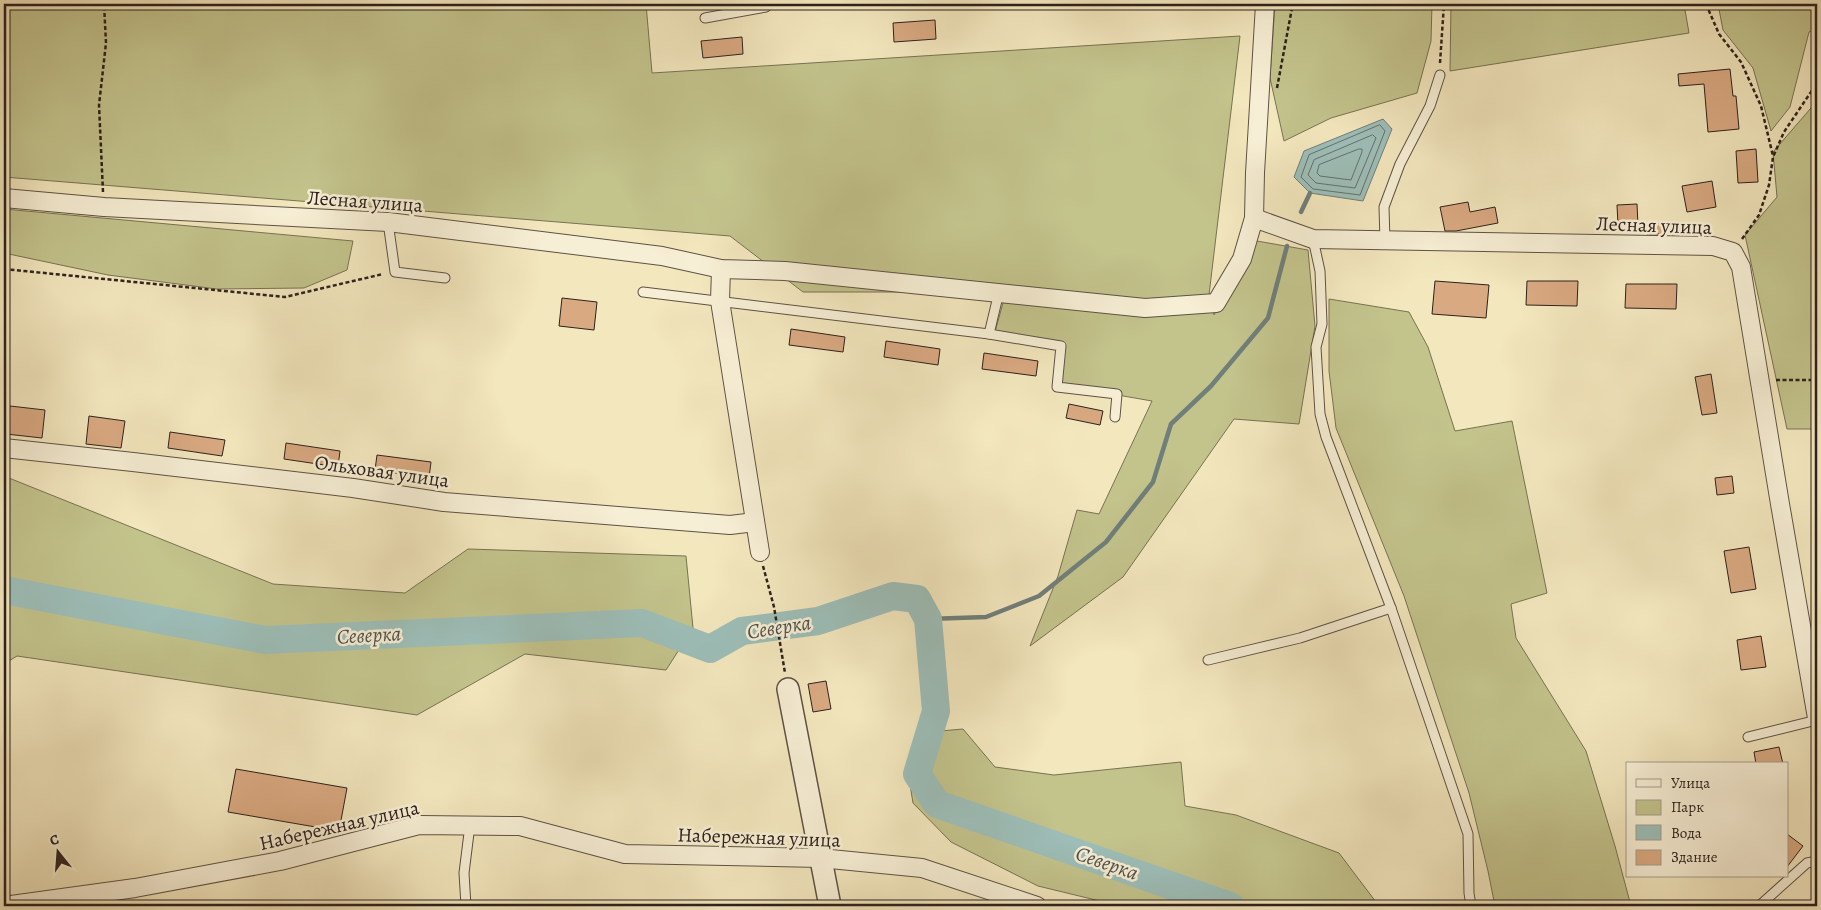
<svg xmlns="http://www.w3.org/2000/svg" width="1821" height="910" viewBox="0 0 1821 910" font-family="Alegreya,serif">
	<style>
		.green { fill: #c3c38c; stroke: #787254 }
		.water { fill: #9dbeb8; stroke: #707f7a }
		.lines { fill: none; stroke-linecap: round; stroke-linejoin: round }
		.shore { stroke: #65706a; stroke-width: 1 }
		.stream { stroke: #707f7a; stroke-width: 4.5 }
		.river { stroke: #9dbeb8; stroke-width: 28 }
		.building { fill: #d9a981; stroke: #2d211d }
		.service-casing { stroke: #5e5245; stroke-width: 11 }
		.minor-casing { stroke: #5e5245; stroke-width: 20 }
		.tertiary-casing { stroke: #5e5245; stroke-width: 24 }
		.path { stroke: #2d211d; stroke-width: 2.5; stroke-dasharray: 4 2.5; stroke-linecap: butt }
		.service { stroke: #f7efd5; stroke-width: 9 }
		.minor { stroke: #f7efd5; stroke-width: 18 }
		.tertiary { stroke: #f7efd5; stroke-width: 21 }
		.labels { text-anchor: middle; stroke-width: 5; stroke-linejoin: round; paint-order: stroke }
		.street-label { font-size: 20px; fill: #2d211d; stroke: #f7efd5 }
		.water-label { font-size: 21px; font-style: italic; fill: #4f504c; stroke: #f7efd5 }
	</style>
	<rect width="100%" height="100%" fill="#f3e7be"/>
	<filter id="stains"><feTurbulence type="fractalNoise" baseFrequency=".004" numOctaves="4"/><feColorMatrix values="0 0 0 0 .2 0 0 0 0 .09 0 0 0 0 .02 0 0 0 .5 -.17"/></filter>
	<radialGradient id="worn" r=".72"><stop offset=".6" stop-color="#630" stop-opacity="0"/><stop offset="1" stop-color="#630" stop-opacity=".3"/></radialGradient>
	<g class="green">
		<path d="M4,4H646L652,73L1240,36L1209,295L1214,315L1257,241L1308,250L1315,326L1299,424L1234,419L1123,577L1030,646L1058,576L1077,510L1099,514L1152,401L1060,385L1064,343L995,332L1006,292H803L730,236L4,177Z"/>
		<path d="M1275,4H1432L1431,41L1417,93L1331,118L1284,141L1270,78Z"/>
		<path d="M1451,4H1684L1689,33L1450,71Z"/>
		<path d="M1718,4H1817V28L1809,32L1790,107L1771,131L1753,68L1723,30Z"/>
		<path d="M1817,101V429H1787L1745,235L1777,197L1773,152Z"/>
		<path d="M4,209L353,241L347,270L304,288L217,289L108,275L4,253Z"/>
		<path d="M1329,299L1409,312L1428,347L1455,431L1512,421L1547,593L1511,604L1516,638L1586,751L1615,846L1631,906H1495L1488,871L1469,793L1404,596L1336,428L1329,371Z"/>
		<path d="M4,476L273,584L405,593L468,549L686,556L693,628L666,670L525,654L417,715L17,656L4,664Z"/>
		<path d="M963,729L995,767L1054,775L1181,762L1185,806L1236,815L1339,853L1379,906H1153L1108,903L1038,886L951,842L913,803L907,766L917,733Z"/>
	</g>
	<path class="water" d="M1383,119L1392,129L1363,201L1310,193L1294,177L1304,151Z"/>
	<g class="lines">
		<g class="shore">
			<path d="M1380,125L1385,131L1360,195L1313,189L1301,177L1309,155Z"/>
			<path d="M1373,135L1376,138L1355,188L1316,183L1308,175L1314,160Z"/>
			<path d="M1359,149H1362V152L1351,180L1320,176L1317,173L1319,165Z"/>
		</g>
		<g class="stream">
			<path d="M1301,212L1310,193"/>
			<path d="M928,619L986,617L1039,596L1106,542L1153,482L1171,424L1211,386L1268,318L1287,246"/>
		</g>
		<path class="river" d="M4,590L265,640L642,623L710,649L742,631L818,621L893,596L917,599L928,619L936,711L917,774L937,804L1230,906"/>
	</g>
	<g class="building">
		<path d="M935,20L936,39L894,42L893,23Z"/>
		<path d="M742,37L743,54L703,58L701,41Z"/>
		<path d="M1730,69L1733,96H1736L1739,129L1708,132L1704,84L1679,86L1678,74Z"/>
		<path d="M1756,149L1758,182L1738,183L1736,151Z"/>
		<path d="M1712,181L1716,207L1687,212L1682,186Z"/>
		<path d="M1468,202L1470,212L1495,207L1498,223L1456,231H1445L1440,207Z"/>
		<path d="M1637,204L1638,225H1618L1617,205Z"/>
		<path d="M1662,223L1663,234H1647L1646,225Z"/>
		<path d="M1435,281L1489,285L1486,318L1432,314Z"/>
		<path d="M1527,281H1578L1577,306L1526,305Z"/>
		<path d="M1626,284H1677L1676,309L1625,308Z"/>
		<path d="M562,298L597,302L594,330L559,326Z"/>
		<path d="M791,329L845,337L843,352L789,345Z"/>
		<path d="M886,341L940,349L938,365L884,357Z"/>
		<path d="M984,353L1038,361L1036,376L982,369Z"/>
		<path d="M1711,374L1717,413L1702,415L1695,377Z"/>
		<path d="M1069,404L1103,411L1100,425L1066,418Z"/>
		<path d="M10,406L45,410L42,438L6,434Z"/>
		<path d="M89,416L125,421L121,448L86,444Z"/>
		<path d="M170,432L225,440L222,456L168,448Z"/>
		<path d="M286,443L340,451L338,467L284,459Z"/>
		<path d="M377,455L431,462L429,478L375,470Z"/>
		<path d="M1732,476L1734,493L1717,495L1715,478Z"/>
		<path d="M1749,547L1756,589L1731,593L1724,551Z"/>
		<path d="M1761,636L1766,667L1741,670L1737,640Z"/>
		<path d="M826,681L831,709L813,712L808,684Z"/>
		<path d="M1779,747L1783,764H1756L1754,752Z"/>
		<path d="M236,769L347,788L339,831L228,812Z"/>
		<path d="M1787,834L1803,846L1787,867Z"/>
	</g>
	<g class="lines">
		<defs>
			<g id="service">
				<path d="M705,18L766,7L768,4"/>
				<path d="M388,222L395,272L445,278"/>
				<path d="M1313,239L1320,271L1322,324L1316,347L1320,414L1326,437L1391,608L1468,834L1469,893L1471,906"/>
				<path d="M1385,241L1384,207L1400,164L1430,106L1440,75"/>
				<path d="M643,292L989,334L1061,346L1057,387L1117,394L1115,417"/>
				<path d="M989,334L999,292"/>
				<path d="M1208,660L1300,638L1391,608"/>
				<path d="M1748,737L1817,720"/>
				<path d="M466,906L464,873L470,825"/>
				<path d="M1759,906L1807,863L1817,861"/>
			</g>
			<g id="minor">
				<path d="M4,198L104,207L388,222L662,256L721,269L785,271L1145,308L1216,303L1242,259L1254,218L1255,173L1265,4"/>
				<path d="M1254,218L1313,239L1713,246L1733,252L1741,267L1780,504L1817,718"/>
				<path d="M721,269L720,301L760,552"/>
				<path d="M4,448L133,462L353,488L444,502L730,525L755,522"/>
				<path d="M4,906L135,888L280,861L419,825L520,826L625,854L820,858L922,868L1037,906"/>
			</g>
			<path id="tertiary" d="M788,689L830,906"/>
		</defs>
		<use href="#service" class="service-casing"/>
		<use href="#minor" class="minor-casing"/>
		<use href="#tertiary" class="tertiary-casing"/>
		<g class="path">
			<path d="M1706,4L1719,34L1741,62L1761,106L1773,156"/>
			<path d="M1440,63L1444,4"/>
			<path d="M1277,88L1292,8L1294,4"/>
			<path d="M103,192L99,105L106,43L104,4"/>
			<path d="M1742,239L1759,215L1769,185L1773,157L1784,132L1817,83"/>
			<path d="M4,269L285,297L383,274"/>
			<path d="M1776,380H1817"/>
			<path d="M763,566L774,607L785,673"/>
		</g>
		<use href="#service" class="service"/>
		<use href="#minor" class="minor"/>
		<use href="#tertiary" class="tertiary"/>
	</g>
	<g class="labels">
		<g class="street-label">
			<text transform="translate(365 201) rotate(4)" y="7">Лесная улица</text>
			<text transform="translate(1654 225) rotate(2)" y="7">Лесная улица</text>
			<text transform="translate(382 471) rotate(8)" y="7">Ольховая улица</text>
			<text transform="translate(339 825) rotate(-13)" y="7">Набережная улица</text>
			<text transform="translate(759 837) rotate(2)" y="7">Набережная улица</text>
		</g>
		<g class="water-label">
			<text transform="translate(779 627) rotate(-9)" y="7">Северка</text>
			<text transform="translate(369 635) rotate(-3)" y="7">Северка</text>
			<text transform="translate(1107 863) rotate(19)" y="7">Северка</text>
		</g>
	</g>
	<rect width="1821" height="910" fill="none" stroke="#f3e7be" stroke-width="20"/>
	<rect x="5" y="5" width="1811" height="900" fill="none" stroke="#2d211d" stroke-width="2.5"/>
	<rect x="10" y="10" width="1801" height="890" fill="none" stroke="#2d211d"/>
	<rect x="1626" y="762" width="162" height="115" fill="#f7efd5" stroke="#a69d8b"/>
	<rect x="1636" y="779" width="25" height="8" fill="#f7efd5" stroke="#a69d8b"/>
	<text x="1671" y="788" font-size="15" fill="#2d211d">Улица</text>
	<rect x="1636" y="800" width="25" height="15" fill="#c3c38c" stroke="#a69d8b"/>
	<text x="1671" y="812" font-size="15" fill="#2d211d">Парк</text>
	<rect x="1636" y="825" width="25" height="15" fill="#9dbeb8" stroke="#a69d8b"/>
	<text x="1671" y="838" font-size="15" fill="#2d211d">Вода</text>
	<rect x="1636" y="850" width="25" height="15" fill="#d9a981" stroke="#a69d8b"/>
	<text x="1671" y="862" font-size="15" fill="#2d211d">Здание</text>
	<g transform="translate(58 852) rotate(343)" stroke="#f7efd5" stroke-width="4" paint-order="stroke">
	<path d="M0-4L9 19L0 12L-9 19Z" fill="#2d211d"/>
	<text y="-8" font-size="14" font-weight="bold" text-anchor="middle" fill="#2d211d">С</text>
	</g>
	<rect width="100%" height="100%" filter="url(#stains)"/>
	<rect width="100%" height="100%" fill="url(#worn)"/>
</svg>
